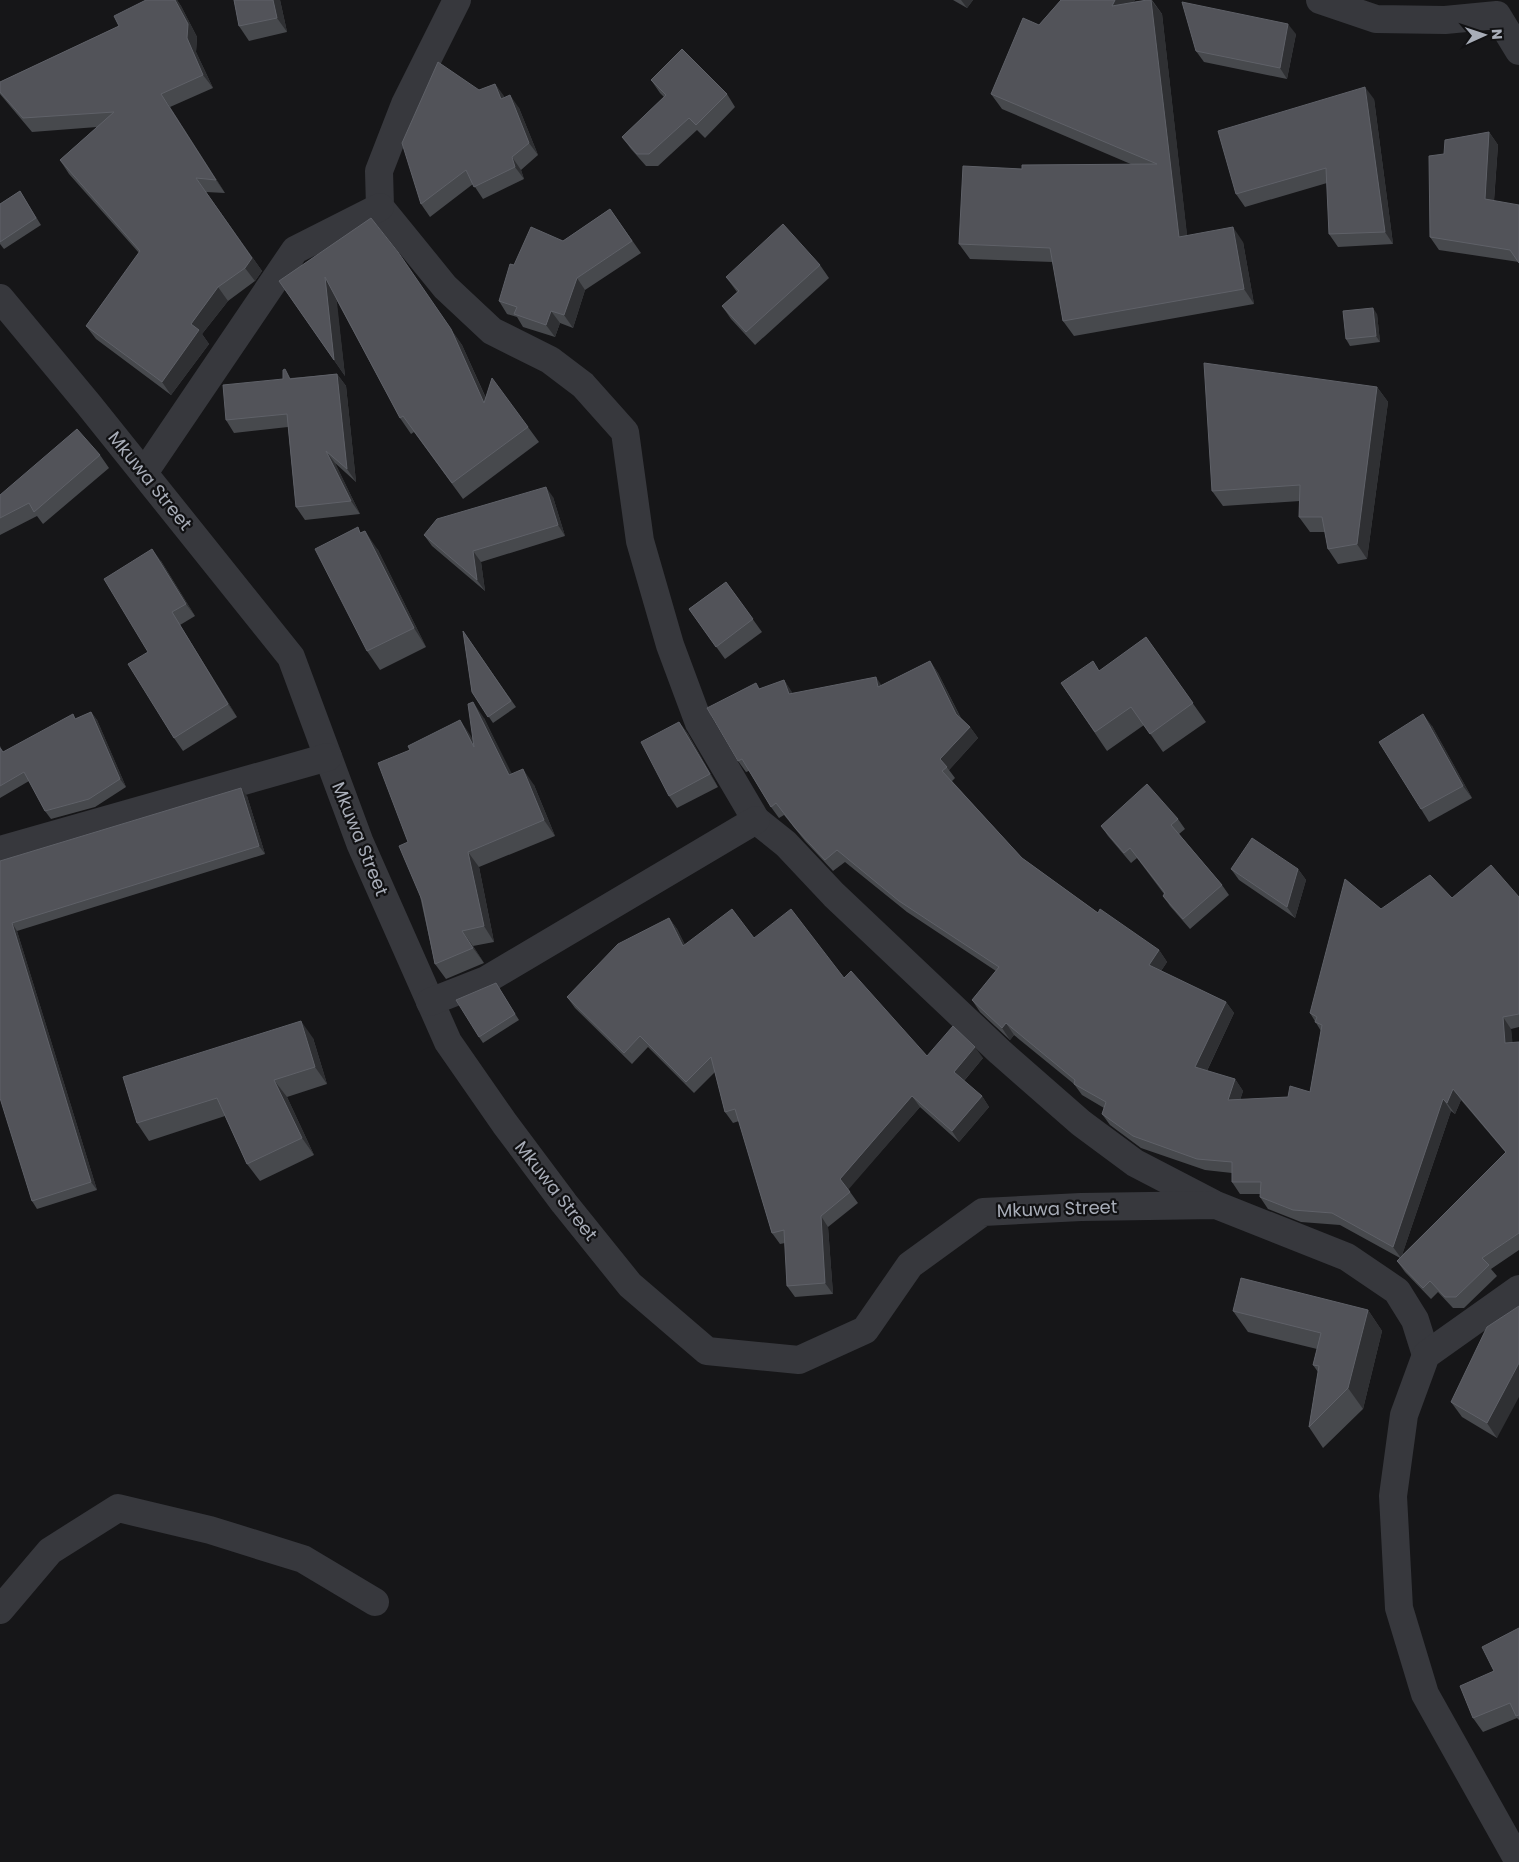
<svg xmlns="http://www.w3.org/2000/svg" width="1519" height="1862" viewBox="0 0 1519 1862" font-family="Poppins,sans-serif">
	<style>
		.lines { fill: none; stroke-linecap: round; stroke-linejoin: round }
		.minor { stroke: #37383d; stroke-width: 28 }
		.wall { fill: #47494d; fill-rule: evenodd }
		.shaded-wall { fill: #2f3033 }
		.building { fill: #525359; stroke: #5f6168 }
		.labels { text-anchor: middle; stroke-width: 4.5; stroke-linejoin: round; paint-order: stroke }
		.street-label { font-size: 18px; fill: #a8adb8; stroke: #111113 }
	</style>
	<rect width="100%" height="100%" fill="#161618"/>
	<g class="lines">
		<g class="minor">
			<path d="M457,0L405,104L379,171L380,207L445,287L492,331L550,360L583,385L625,432L640,541L670,645L699,723L756,820L786,844L834,895L1000,1052L1081,1123L1135,1163L1212,1203"/>
			<path d="M1320,0L1376,19L1445,20L1497,15L1519,51"/>
			<path d="M0,298L89,405L291,657L360,843L448,1042L505,1124L564,1203L630,1285L707,1351L799,1360L865,1330L910,1265L983,1212L1081,1207L1216,1205L1347,1257L1397,1291L1415,1320L1426,1355"/>
			<path d="M144,473L295,250L380,207"/>
			<path d="M0,850L328,757"/>
			<path d="M430,1002L486,980L756,820"/>
			<path d="M0,1610L50,1551L118,1508L210,1530L303,1559L375,1602"/>
			<path d="M1519,1862L1425,1694L1399,1608L1393,1496L1404,1415L1426,1355L1519,1289"/>
		</g>
	</g>
	<g class="wall">
		<path d="M146,0H177L181,6L197,37L196,52L213,88L170,107L225,193L206,192L262,271L255,281L228,301L202,334L209,344L171,395L96,339L86,326L139,253L69,174L60,160L97,127L32,132L0,94V95V82L119,26Z"/>
		<path d="M234,0H280L287,32L249,41L239,26Z"/>
		<path d="M953,0H973L967,8Z"/>
		<path d="M1061,0H1135L1133,2L1152,0L1162,14L1187,236L1243,242L1254,304L1074,336L1063,321L1053,262L970,259L959,244L1022,169L1133,165L1002,109L991,94L1039,25Z"/>
		<path d="M1296,34L1287,79L1204,62L1196,51Z"/>
		<path d="M651,80L727,94L735,107L705,138L697,130L658,166H646L631,149L622,137L664,97L660,93Z"/>
		<path d="M495,84L504,97L519,108L538,155L521,170L524,179L483,199L473,184L430,217L421,204L479,90Z"/>
		<path d="M1374,99L1393,244L1338,247L1329,234L1327,183L1245,207L1236,194Z"/>
		<path d="M1489,132L1498,145L1494,201L1519,262L1439,250L1430,237L1444,154Z"/>
		<path d="M20,191L41,225L4,249L0,244V204Z"/>
		<path d="M610,209L641,253L585,290L573,328L560,323L555,337L523,327L517,317L507,314L499,301L514,265L563,241Z"/>
		<path d="M371,218L462,345L486,398L528,427L539,442L463,499L414,432L411,434L400,418L336,299L345,376L279,281Z"/>
		<path d="M820,265L829,278L755,345L731,319L722,306L737,292L726,277Z"/>
		<path d="M1377,314L1380,342L1350,346L1346,339Z"/>
		<path d="M337,374L346,386L356,482L335,463L360,514L305,520L296,507L288,427L234,433L226,420L291,378Z"/>
		<path d="M1377,387L1388,402L1367,559L1338,564L1328,549L1325,532H1310L1299,517L1300,501L1223,506L1212,491Z"/>
		<path d="M100,455L109,468L43,524L37,516L0,535V495Z"/>
		<path d="M553,497L565,536L481,562L485,591L432,546L424,535Z"/>
		<path d="M361,532L378,550L426,647L380,670L367,651Z"/>
		<path d="M161,561L195,616L180,625L237,717L183,751L174,738L148,652Z"/>
		<path d="M726,582L762,632L725,659L689,609Z"/>
		<path d="M463,631L516,707L493,723L472,692Z"/>
		<path d="M1146,637L1206,722L1163,752L1144,725L1107,751L1061,683L1100,671Z"/>
		<path d="M930,661L938,673L961,718L970,727L978,738L949,770L955,778L952,781L1022,858L1098,913L1159,950L1167,962L1161,971L1226,1002L1234,1013L1207,1071L1235,1079L1243,1091L1240,1100L1288,1097L1310,1092L1321,1031L1310,1013L1381,909L1452,898L1519,897V1027L1511,1029L1512,1043L1519,1042V1250L1491,1269L1497,1276L1464,1308H1453L1438,1292L1431,1299L1405,1272L1397,1261L1400,1258L1340,1225L1301,1222L1268,1209L1260,1197V1194H1240L1232,1182V1173L1205,1170L1141,1148L1110,1125L1102,1114L1104,1108L1082,1095L1074,1084L1014,1035L1010,1040L980,1012L972,1000L996,971L907,912L845,862L833,871L805,841L784,815L779,818L771,807L749,771L746,772L738,761L760,689L784,680L792,693L882,685ZM1461,1100L1506,1153L1402,1255L1451,1111L1455,1114Z"/>
		<path d="M91,712L97,720L126,787L95,807L51,819L45,811L29,781L0,798V746L3,752Z"/>
		<path d="M484,718L511,774L534,785L555,836L479,867L494,942L473,946L484,963L446,979L435,964L408,842L410,750L460,720L472,739Z"/>
		<path d="M679,722L688,734L718,787L677,808L669,796Z"/>
		<path d="M1432,726L1472,798L1429,822L1421,809Z"/>
		<path d="M247,796L265,854L17,931L97,1190L37,1209L32,1201L0,861Z"/>
		<path d="M1178,819L1185,829L1179,834L1222,885L1229,895L1190,929L1170,906L1163,896L1164,894L1137,858L1131,863L1108,836L1101,826Z"/>
		<path d="M1231,869H1298L1306,880L1295,918L1239,880Z"/>
		<path d="M669,918L677,929L685,945L754,938L844,978L927,1056L983,1058L964,1081L982,1096L989,1107L959,1142L920,1107L848,1189L858,1203L828,1227L833,1294L795,1297L787,1286L785,1243L780,1244L772,1233L739,1121L733,1123L725,1112L715,1072L694,1093L648,1047L632,1064L575,1008L567,997Z"/>
		<path d="M496,983L519,1020L483,1043L479,1037Z"/>
		<path d="M313,1038L327,1084L287,1097L314,1155L260,1181L247,1164L225,1116L149,1141L137,1123Z"/>
		<path d="M1519,1306L1497,1438L1462,1417L1451,1402Z"/>
		<path d="M1368,1310L1382,1331L1363,1409L1323,1448L1309,1427L1318,1372L1313,1365L1317,1349L1248,1332L1233,1311Z"/>
		<path d="M1519,1628V1720L1517,1718L1483,1732L1473,1718L1494,1671Z"/>
	</g>
	<g class="shaded-wall">
		<path d="M175,0H177L181,6L197,37L196,52L213,88L203,75L187,38Z"/>
		<path d="M273,0H280L287,32L277,18Z"/>
		<path d="M961,0H973L967,8Z"/>
		<path d="M1115,0H1135L1122,20L1112,6Z"/>
		<path d="M1151,0L1162,14L1189,252L1179,237Z"/>
		<path d="M1288,24L1296,34L1287,79L1280,68Z"/>
		<path d="M495,84L504,96L510,111L501,99Z"/>
		<path d="M1365,87L1374,99L1393,244L1385,232Z"/>
		<path d="M161,94L170,107L225,193L216,180Z"/>
		<path d="M510,95L519,108L538,155L529,143Z"/>
		<path d="M1489,132L1498,145L1493,212L1485,199Z"/>
		<path d="M512,157L521,170L524,179L515,167Z"/>
		<path d="M196,178L262,271L255,281L245,268Z"/>
		<path d="M1233,227L1243,242L1254,304L1244,289Z"/>
		<path d="M409,268L462,345L495,419L484,403Z"/>
		<path d="M325,277L336,293L345,376L334,360Z"/>
		<path d="M577,278L585,290L573,328L564,315Z"/>
		<path d="M218,287L228,301L202,334L209,344L171,395L162,382L191,324Z"/>
		<path d="M1373,308L1377,314L1380,342L1376,336Z"/>
		<path d="M551,311L560,323L555,337L546,325Z"/>
		<path d="M337,374L346,386L356,482L347,469Z"/>
		<path d="M1377,387L1388,402L1367,559L1357,544Z"/>
		<path d="M326,451L335,463L360,514L351,501Z"/>
		<path d="M546,487L553,497L565,536L558,525Z"/>
		<path d="M365,531L378,550L426,647L414,628Z"/>
		<path d="M152,549L161,561L195,616L186,604Z"/>
		<path d="M473,551L481,562L485,591L477,580Z"/>
		<path d="M172,612L180,625L237,717L228,704Z"/>
		<path d="M930,661L938,673L964,725L956,714Z"/>
		<path d="M876,677L884,689L878,687Z"/>
		<path d="M784,680L792,692L797,705L789,694Z"/>
		<path d="M473,702L484,718L520,790L509,775Z"/>
		<path d="M91,712L97,720L126,787L120,779Z"/>
		<path d="M1423,714L1432,726L1472,798L1463,786Z"/>
		<path d="M460,720L471,736L484,763L474,747Z"/>
		<path d="M679,722L688,734L718,787L710,774Z"/>
		<path d="M970,727L978,738L949,770L940,759Z"/>
		<path d="M523,769L534,785L555,836L544,820Z"/>
		<path d="M241,788L247,796L265,854L259,846Z"/>
		<path d="M468,852L479,867L494,942L484,926Z"/>
		<path d="M1298,869L1306,880L1295,918L1287,907Z"/>
		<path d="M669,918L677,929L691,957L683,946Z"/>
		<path d="M12,923L17,931L97,1190L91,1182Z"/>
		<path d="M462,931L473,946L484,963L473,948Z"/>
		<path d="M1159,950L1167,962L1157,977L1149,965Z"/>
		<path d="M1226,1002L1234,1013L1203,1079L1195,1067Z"/>
		<path d="M1503,1017L1511,1029L1514,1054L1505,1043Z"/>
		<path d="M301,1021L313,1038L327,1084L315,1067Z"/>
		<path d="M1006,1023L1014,1035L1010,1040L1002,1028Z"/>
		<path d="M975,1047L983,1058L962,1083L954,1072Z"/>
		<path d="M1235,1079L1243,1091L1236,1112L1228,1100Z"/>
		<path d="M274,1080L287,1097L314,1155L302,1138Z"/>
		<path d="M1453,1089L1461,1100L1455,1114L1447,1103Z"/>
		<path d="M912,1096L920,1107L848,1190L840,1179Z"/>
		<path d="M982,1096L989,1107L959,1142L952,1131Z"/>
		<path d="M1443,1099L1451,1111L1401,1258L1393,1247Z"/>
		<path d="M821,1216L828,1227L833,1294L825,1283Z"/>
		<path d="M1368,1310L1382,1331L1363,1409L1348,1388Z"/>
		<path d="M1519,1363V1397L1497,1438L1487,1423Z"/>
	</g>
	<g class="building">
		<path d="M146,0H175L188,24L187,38L203,75L161,94L216,180L196,178L252,258L245,268L218,287L191,324L199,330L162,382L86,326L140,251L60,160L114,112L23,118L0,92V82L119,26L114,16Z"/>
		<path d="M234,0H273L277,18L239,26Z"/>
		<path d="M1061,0H1115L1112,6L1147,0H1151L1179,237L1233,227L1244,289L1063,321L1050,248L959,244L963,166L1022,169V165L1157,164L991,94L1023,18L1039,25Z"/>
		<path d="M1182,2L1288,24L1280,68L1196,51Z"/>
		<path d="M682,49L727,94L696,125L689,118L649,154H637L622,137L666,95L651,80Z"/>
		<path d="M438,62L479,90L495,84L501,99L510,95L529,143L512,157L515,167L474,187L466,170L421,204L402,143Z"/>
		<path d="M1365,87L1385,232L1329,234L1326,168L1236,194L1218,131Z"/>
		<path d="M1489,132L1485,199L1519,205V263L1510,250L1430,237L1429,156L1444,154L1445,140Z"/>
		<path d="M20,191L36,218L0,242V204Z"/>
		<path d="M610,209L632,241L577,278L564,315L551,311L546,325L514,314L517,307L499,301L510,264L514,265L531,227L563,241Z"/>
		<path d="M371,218L398,252L451,329L484,403L492,378L528,427L452,483L403,416L400,418L325,277L334,360L279,281Z"/>
		<path d="M783,224L820,265L746,332L722,306L739,291L726,277Z"/>
		<path d="M1373,308L1376,336L1346,339L1343,311Z"/>
		<path d="M1204,363L1377,387L1357,544L1328,549L1322,517H1299L1300,485L1212,491Z"/>
		<path d="M285,369L290,379L337,374L347,469L326,451L351,501L296,507L287,414L226,420L223,385L283,379V370Z"/>
		<path d="M77,429L100,455L34,512L29,503L0,518V495Z"/>
		<path d="M546,487L558,525L473,551L477,580L424,535L437,519Z"/>
		<path d="M358,527L360,533L365,531L414,628L367,651L315,549Z"/>
		<path d="M152,549L186,604L172,612L228,704L174,738L128,664L148,652L104,579Z"/>
		<path d="M726,582L753,619L716,647L689,609Z"/>
		<path d="M463,631L511,701L488,717L472,692Z"/>
		<path d="M1146,637L1193,703L1150,734L1131,707L1095,732L1061,683L1093,661L1099,671Z"/>
		<path d="M930,661L956,714L970,727L940,759L947,767L942,771L1022,858L1098,913L1100,909L1159,950L1149,965L1226,1002L1195,1067L1235,1079L1228,1100L1288,1097L1290,1086L1310,1092L1322,1025L1315,1022L1317,1017L1310,1013L1345,879L1381,909L1430,875L1452,898L1491,865L1519,897V1014L1503,1017L1505,1043L1519,1042V1233L1482,1258L1489,1265L1456,1297H1445L1430,1281L1423,1288L1397,1261L1506,1152L1453,1089L1447,1103L1443,1099L1393,1247L1332,1213L1293,1210L1260,1197L1261,1182H1232V1162L1197,1159L1133,1136L1102,1114L1106,1102L1074,1084L1075,1080L1006,1023L1002,1028L972,1000L999,967L899,901L837,850L825,860L796,829L776,803L771,807L742,759L738,761L707,708L756,683L759,689L784,680L789,694L876,677L878,687Z"/>
		<path d="M473,702L509,775L523,769L544,820L468,852L484,926L462,931L473,948L435,964L422,900L399,846L408,842L378,763L410,750L408,746L460,720L474,747L468,704Z"/>
		<path d="M91,712L120,779L89,799L45,811L24,772L0,786V748L3,752L73,714L75,719Z"/>
		<path d="M1423,714L1463,786L1421,809L1379,742Z"/>
		<path d="M679,722L710,774L669,796L641,742Z"/>
		<path d="M1147,784L1178,819L1171,825L1222,885L1183,919L1163,896L1165,893L1130,848L1124,853L1101,826Z"/>
		<path d="M241,788L259,846L12,923L91,1182L32,1201L0,1098V861Z"/>
		<path d="M1252,838L1298,869L1287,907L1231,869Z"/>
		<path d="M732,909L754,938L791,909L844,978L851,971L927,1056L953,1026L975,1047L954,1072L982,1096L952,1131L912,1096L840,1179L850,1192L821,1216L825,1283L787,1286L784,1230L772,1233L735,1109L725,1112L711,1057L686,1082L640,1036L624,1053L567,997L618,944L669,918L683,946Z"/>
		<path d="M496,983L515,1014L479,1037L456,1000Z"/>
		<path d="M301,1021L315,1067L274,1080L302,1138L247,1164L217,1098L137,1123L123,1077Z"/>
		<path d="M1241,1278L1368,1310L1348,1388L1309,1427L1319,1366L1313,1365L1321,1333L1233,1311Z"/>
		<path d="M1519,1306V1363L1487,1423L1451,1402L1487,1327Z"/>
		<path d="M1519,1628V1715L1516,1716L1510,1703L1473,1718L1460,1686L1494,1671L1482,1647Z"/>
	</g>
	<g class="labels">
		<g class="street-label">
			<text transform="translate(150 481) rotate(51)" y="6">Mkuwa Street</text>
			<text transform="translate(360 839) rotate(68)" y="6">Mkuwa Street</text>
			<text transform="translate(556 1191) rotate(52)" y="6">Mkuwa Street</text>
			<text transform="translate(1057 1209) rotate(-2)" y="6">Mkuwa Street</text>
		</g>
	</g>
	<g transform="translate(1484 35) rotate(87)" stroke="#111113" stroke-width="4" paint-order="stroke">
	<path d="M0-4L9 19L0 12L-9 19Z" fill="#a8adb8"/>
	<text y="-8" font-size="14" font-weight="bold" text-anchor="middle" fill="#a8adb8">N</text>
	</g>
</svg>
